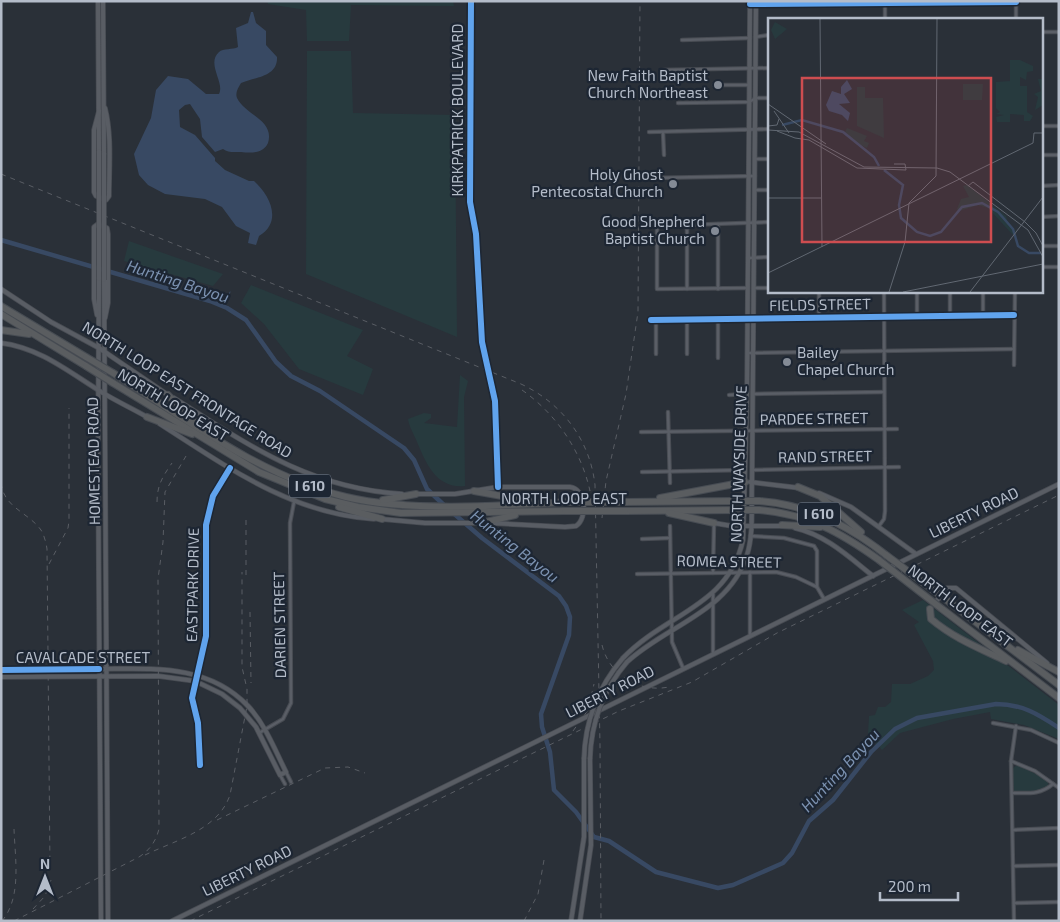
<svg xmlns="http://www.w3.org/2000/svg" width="1060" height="922" viewBox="0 0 1060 922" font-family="'Exo 2',sans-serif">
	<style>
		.green { fill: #273a3e }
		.water { fill: #384963 }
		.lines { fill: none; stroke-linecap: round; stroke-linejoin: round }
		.stream { stroke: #384963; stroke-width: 1 }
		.river { stroke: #384963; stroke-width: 4.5 }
		.street-casing { stroke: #484c53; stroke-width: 4.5 }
		.secondary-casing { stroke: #484c53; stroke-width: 5.5 }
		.highway-casing { stroke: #474c53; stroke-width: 8 }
		.street { stroke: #5a5e66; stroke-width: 2.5 }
		.secondary { stroke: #595d64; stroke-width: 4 }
		.highway { stroke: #5a5d60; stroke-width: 6 }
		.rail { stroke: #595d64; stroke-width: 1; stroke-dasharray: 5 5; stroke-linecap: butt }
		.secondary-bridge-casing { stroke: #484c53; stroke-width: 5.5; stroke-linecap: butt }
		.highway-bridge-casing { stroke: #474c53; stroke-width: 8; stroke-linecap: butt }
		.secondary-bridge { stroke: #595d64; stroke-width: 4 }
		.highway-bridge { stroke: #5a5d60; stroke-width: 6 }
		.cycleway-casing { stroke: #1d2633; stroke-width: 9 }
		.cycleway { stroke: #60a3ed; stroke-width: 6 }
		.poi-dot { fill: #848b96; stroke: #1d2633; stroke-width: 2 }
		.labels { text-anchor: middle; stroke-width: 4.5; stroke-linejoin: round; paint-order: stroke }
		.shield { fill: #1d2633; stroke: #878f9c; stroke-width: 1 }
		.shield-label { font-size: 14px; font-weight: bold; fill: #b4bcc9 }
		.poi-label { font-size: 15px; fill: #b4bcc9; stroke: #1d2633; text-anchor: end }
		.street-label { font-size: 15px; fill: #b4bcc9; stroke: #1d2633 }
		.water-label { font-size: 16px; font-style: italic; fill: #7c92b1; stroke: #1d2633 }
		.inset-river { fill: none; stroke: #384963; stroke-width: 2.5 }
		.inset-road { fill: none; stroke: #616872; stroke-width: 1 }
		.view { fill: #ce4d50; fill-opacity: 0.15; stroke: #ce4d50; stroke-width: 2.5 }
		.inset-edge { fill: none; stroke: #b4bcc9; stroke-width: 2.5 }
	</style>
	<rect width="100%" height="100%" fill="#2a3038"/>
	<g class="green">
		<path d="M267,1H453L454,6L351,5L349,41H307L306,10L268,4Z"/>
		<path d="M307,51H351L353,113L455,115L457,337L306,274Z"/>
		<path d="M129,241L223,274L213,286L124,261Z"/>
		<path d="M251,285L363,330L347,356L373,369L363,395L299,369L264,324L241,303Z"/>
		<path d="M460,375L468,381L464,397L465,486C436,489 426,463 417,442C414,434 409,427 408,419L424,413L431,414V418L424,423L457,427Z"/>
		<path d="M923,600L1059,705V739L1024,725L991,719L990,712L953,719L900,733L882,750L868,735L869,716L875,715L878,707H885L891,702L892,684H910L928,676L934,670L933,661L914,625L919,622L902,610Z"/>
		<path d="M1017,765L1044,778L1048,781V786L1037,791L1014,792L1012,769Z"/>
	</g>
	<path class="water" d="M251,12H253L256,23L266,31V45L277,57C278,77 255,77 241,83C238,88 235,93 237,98C245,115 275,120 268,143C263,154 251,153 241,152C234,152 228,153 223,149L215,152L202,137L200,119L190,104L185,105L179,110L180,127L195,135L215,158V161L225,170L249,181H254C270,195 283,222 259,236L256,245L248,243L250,233L236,226L222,207L205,199L165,194L148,185L139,175L134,154L151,118L156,90L168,76L188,79L206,94H219C225,82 206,64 219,52C223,48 233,50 238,47L236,28L248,23Z"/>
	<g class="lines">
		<path class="stream" d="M224,307L230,292"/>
		<g class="river">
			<path d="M1,240L210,301L227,308L246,320L276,362L291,376L320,391L404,448L414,460L427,489L446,507"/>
			<path d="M452,512L482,538L559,596L566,606L570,617L569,635L541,714L542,727L550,752L554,790L576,812L594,837L609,841L656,872L718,888L733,885L783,863L792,853L809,821L833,800L871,752L895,729L917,718L996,704C1022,704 1038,714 1059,728"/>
		</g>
		<defs>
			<g id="street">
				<path d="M471,1L470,202L476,234L482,342L495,401L498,487"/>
				<path d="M750,4L1016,2"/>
				<path d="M885,19V1"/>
				<path d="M1016,19V1"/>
				<path d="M1041,32H1059"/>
				<path d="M755,37L769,35"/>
				<path d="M682,40L750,38"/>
				<path d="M663,70L769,68"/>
				<path d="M714,85H749"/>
				<path d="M678,103L749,102L756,98H769"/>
				<path d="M1041,126H1059"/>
				<path d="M649,132L769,129"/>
				<path d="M663,132L664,155"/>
				<path d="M1041,155H1059"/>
				<path d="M756,159H769"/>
				<path d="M651,178L755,176"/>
				<path d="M1041,186L1059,185"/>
				<path d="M755,190H769"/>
				<path d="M1041,217L1059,216"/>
				<path d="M718,224V289"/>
				<path d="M1041,246H1059"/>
				<path d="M748,258L769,257"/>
				<path d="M1041,267H1059"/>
				<path d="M748,288L657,289V226L769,222"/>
				<path d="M753,288H769"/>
				<path d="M687,289V224"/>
				<path d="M950,291V316"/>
				<path d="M983,291V315"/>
				<path d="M917,316V291"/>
				<path d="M819,318V291"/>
				<path d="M651,320L1014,315"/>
				<path d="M656,320V354"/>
				<path d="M687,320V354"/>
				<path d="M718,320V358"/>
				<path d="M748,353L1014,349"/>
				<path d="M1014,365L1015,291"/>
				<path d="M753,394L884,392"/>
				<path d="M729,395L747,394"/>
				<path d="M668,412L670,483"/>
				<path d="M641,432L897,429"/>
				<path d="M752,470L899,467"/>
				<path d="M642,472L745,470"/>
				<path d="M670,526L672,642L683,668"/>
				<path d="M879,526L884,519L885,511L884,291"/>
				<path d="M750,536L784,538L814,546L817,551V587L824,599"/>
				<path d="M642,539L670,538"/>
				<path d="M750,572V635"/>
				<path d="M713,573L714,524"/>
				<path d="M637,574L776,572L796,577L817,587"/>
				<path d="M713,654V594"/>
				<path d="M993,723L1031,730L1059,743"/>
				<path d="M259,733L283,719L291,703L290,523L294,502"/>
				<path d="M1011,761L1035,771L1059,788"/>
				<path d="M200,765L198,723L192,698L206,636V525L213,496L230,468"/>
				<path d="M286,772L291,782"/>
				<path d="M280,775L285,784"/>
				<path d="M1012,793C1028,793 1040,795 1053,784"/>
				<path d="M1013,830L1059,828"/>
				<path d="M1013,866L1059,865"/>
				<path d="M1014,903L1059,902"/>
				<path d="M1014,921L1011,761L1016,726"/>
			</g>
			<g id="secondary">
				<path d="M98,1L99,151"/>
				<path d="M103,1L104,153"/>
				<path d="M99,111L94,130V192L96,196L106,200L109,196C109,167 112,136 105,108"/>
				<path d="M99,279L98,451L101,921"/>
				<path d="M104,280L108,921"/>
				<path d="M1,289L51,322L99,348L168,395"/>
				<path d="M97,315L94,299V227L98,224L107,228L108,234V303L105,318"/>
				<path d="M1,343C41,348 70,373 103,393C118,402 133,409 147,417"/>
				<path d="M174,398C250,446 309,488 402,494"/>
				<path d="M160,424C227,467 292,514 374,519"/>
				<path d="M750,482L800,488"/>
				<path d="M819,493L851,507L916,554"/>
				<path d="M414,494H455L498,487H570C586,489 588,518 576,526L565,527L491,523"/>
				<path d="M381,519L425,523H482"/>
				<path d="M714,523L732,526H784"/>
				<path d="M795,528C826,535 849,557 873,576"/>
				<path d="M934,604L947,588H956L1047,663"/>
				<path d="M623,658C666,613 728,607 743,540L747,394L750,1"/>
				<path d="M627,662C667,625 729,612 747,555C754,533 751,505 752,482L756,1"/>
				<path d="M1,670C33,670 65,670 97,669C151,669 207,663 248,706C265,724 275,750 286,772L280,775L256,727L240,708L222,694L195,681L158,676L1,677"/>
				<path d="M172,921L1059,484"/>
				<path d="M571,921L584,837V759"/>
				<path d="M580,921L591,845L590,759"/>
			</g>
			<g id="highway">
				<path d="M1,306L86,357"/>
				<path d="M1,314L86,366"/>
				<path d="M1,330L29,334"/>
				<path d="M113,373C187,420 260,476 346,497C410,512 498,506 565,502"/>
				<path d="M113,383L259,472L325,499L358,507L401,513L565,511"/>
				<path d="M168,395L197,424"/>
				<path d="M147,417L192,434"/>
				<path d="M798,487L820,496L861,532"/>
				<path d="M474,491L529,501"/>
				<path d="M660,498L745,482"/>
				<path d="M383,500L416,494"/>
				<path d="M759,501C807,504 848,525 886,555"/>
				<path d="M624,502L738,501"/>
				<path d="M339,507L382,519"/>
				<path d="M759,510C808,514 840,532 879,560"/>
				<path d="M625,511L738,510"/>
				<path d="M669,513L714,523"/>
				<path d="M482,523L515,515"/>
				<path d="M782,525L820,527"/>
				<path d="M948,601L1059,685"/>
				<path d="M930,609L931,619C955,639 979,648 1006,661"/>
				<path d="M942,609L1059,698"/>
				<path d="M1018,650L1059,672"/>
			</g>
		</defs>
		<use href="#street" class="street-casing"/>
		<use href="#secondary" class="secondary-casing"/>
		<use href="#highway" class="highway-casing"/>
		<use href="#street" class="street"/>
		<use href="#secondary" class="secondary"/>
		<use href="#highway" class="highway"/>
		<g class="rail">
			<path d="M1,174L521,384C562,403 590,440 595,485L600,744L601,921"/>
			<path d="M522,390C556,414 581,450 590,491"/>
			<path d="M1,483C4,508 28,512 41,530C44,535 46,542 47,549L50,868"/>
			<path d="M157,502C157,485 163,476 172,463"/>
			<path d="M602,518L606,481L626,394L638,312L640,1"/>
			<path d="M246,520V580"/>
			<path d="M49,564L68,528L69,521V408"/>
			<path d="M250,612L251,683"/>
			<path d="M602,645C609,675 639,693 669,687"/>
			<path d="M573,731L588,710L594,684"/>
			<path d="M217,820L325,768L348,767L365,773"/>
			<path d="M145,855C176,840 218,830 230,795L247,706V689L242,667V572"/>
			<path d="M33,909L45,896L51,880"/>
			<path d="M2,921C22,897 15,858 14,829"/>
			<path d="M14,921L139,857C150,850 156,841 159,829L158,579L163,542L165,492L186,456"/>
			<path d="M190,921L619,711L692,682L777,633L1059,495"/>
			<path d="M524,921L538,894L544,860"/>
		</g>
		<defs>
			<g id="secondary-bridge">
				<path d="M99,151V279"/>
				<path d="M104,280V153"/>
				<path d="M584,759C585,721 598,687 623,658"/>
				<path d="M590,759C591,722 603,690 627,662"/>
			</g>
			<g id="highway-bridge">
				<path d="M86,357L113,373"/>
				<path d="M86,366L113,383"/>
				<path d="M738,501H759"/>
				<path d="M565,502H624"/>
				<path d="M738,510H759"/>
				<path d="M565,511H625"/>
				<path d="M886,555L948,601"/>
				<path d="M879,560L942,609"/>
			</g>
		</defs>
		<use href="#secondary-bridge" class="secondary-bridge-casing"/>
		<use href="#highway-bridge" class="highway-bridge-casing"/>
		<use href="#secondary-bridge" class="secondary-bridge"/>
		<use href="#highway-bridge" class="highway-bridge"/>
		<defs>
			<g id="cycleway">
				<path d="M471,1L470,202L476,234L482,342L495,401L498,487"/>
				<path d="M750,4L1016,2"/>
				<path d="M651,320L1014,315"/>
				<path d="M1,670L99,669"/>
				<path d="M200,765L198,723L192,698L206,636V525L213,496L230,468"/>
			</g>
		</defs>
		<use href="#cycleway" class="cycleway-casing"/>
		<use href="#cycleway" class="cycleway"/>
	</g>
	<g class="poi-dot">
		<circle cx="718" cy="85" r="5"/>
		<circle cx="673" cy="184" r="5"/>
		<circle cx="715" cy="231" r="5"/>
		<circle cx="787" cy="362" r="5"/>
	</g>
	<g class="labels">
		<g class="shield">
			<rect x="289" y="474.5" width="42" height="23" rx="4"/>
			<rect x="798" y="502.5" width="42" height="23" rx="4"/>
		</g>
		<g class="shield-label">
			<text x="310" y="491">I 610</text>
			<text x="819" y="519">I 610</text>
		</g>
		<g class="poi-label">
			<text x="708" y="81">New Faith Baptist<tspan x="708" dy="17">Church Northeast</tspan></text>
			<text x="663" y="180">Holy Ghost<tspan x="663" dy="17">Pentecostal Church</tspan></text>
			<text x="705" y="227">Good Shepherd<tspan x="705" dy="17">Baptist Church</tspan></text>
			<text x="797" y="358" text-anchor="start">Bailey<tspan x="797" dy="17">Chapel Church</tspan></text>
		</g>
		<g class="street-label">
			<text transform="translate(458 110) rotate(-90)" y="5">KIRKPATRICK BOULEVARD</text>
			<text transform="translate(820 305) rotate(-1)" y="5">FIELDS STREET</text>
			<text transform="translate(187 390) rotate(32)" y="5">NORTH LOOP EAST FRONTAGE ROAD</text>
			<text transform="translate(173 405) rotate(31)" y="5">NORTH LOOP EAST</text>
			<text transform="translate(814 419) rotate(-1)" y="5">PARDEE STREET</text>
			<text transform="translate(825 457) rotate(-1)" y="5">RAND STREET</text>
			<text transform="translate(94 461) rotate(-91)" y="5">HOMESTEAD ROAD</text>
			<text transform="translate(739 464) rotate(-88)" y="5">NORTH WAYSIDE DRIVE</text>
			<text x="564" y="504">NORTH LOOP EAST</text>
			<text transform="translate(974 513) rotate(-26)" y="5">LIBERTY ROAD</text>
			<text transform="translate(729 562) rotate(1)" y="5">ROMEA STREET</text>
			<text transform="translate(193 585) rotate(-89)" y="5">EASTPARK DRIVE</text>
			<text transform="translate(960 606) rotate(37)" y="5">NORTH LOOP EAST</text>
			<text transform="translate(280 625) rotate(-91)" y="5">DARIEN STREET</text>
			<text x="83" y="663">CAVALCADE STREET</text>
			<text transform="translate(610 692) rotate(-27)" y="5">LIBERTY ROAD</text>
			<text transform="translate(247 871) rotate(-26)" y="5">LIBERTY ROAD</text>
		</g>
		<g class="water-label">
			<text transform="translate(178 281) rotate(18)" y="6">Hunting Bayou</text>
			<text transform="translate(515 546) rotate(38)" y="6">Hunting Bayou</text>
			<text transform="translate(840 770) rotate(-47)" y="6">Hunting Bayou</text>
		</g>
	</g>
	<g transform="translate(768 18)">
		<rect width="275" height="275" fill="#2a3038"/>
		<path d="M7,4L19,11L7,21L3,12ZM242,42H252L265,48V53L259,54L258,62L252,59V68H259V94L265,98L262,103H256V97L242,96V104H229L228,99L236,97L228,96L232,94L228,90V64L242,63ZM270,61H275V87L267,92L270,79L266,76L273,73ZM195,66H215L214,82H195ZM89,69H97V80H115L116,120L89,108ZM79,110L99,118L96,123L101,125L99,130L88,125L77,114ZM199,167L238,198L240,206L248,213L245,217L220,190L210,187L191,193L189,191L193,181L201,179L195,168Z" fill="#273a3e"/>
		<path d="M79,62L84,71L76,76L82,85L71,86L82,95L80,103L74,97L61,93L58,87L64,73L73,76V69Z" fill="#384963"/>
		<path class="inset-river" d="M14,107L34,102L75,114L106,139L111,148M116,152L135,167L131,187L133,200L149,214L162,218L173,214L194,189L214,185L230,194L245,211L250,228L261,235H273"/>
		<path class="inset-road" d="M52,1L54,229M0,86L58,126M6,93L21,115M0,108L9,107L11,101M0,112L31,114L96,149L169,150L182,154L260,212L275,239M9,113L27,120M27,120L41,122L89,150L138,152L137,146H126M200,168L205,164L257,204L268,215L275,228M0,180H53M0,255L265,125L266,115H275M121,274L137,224L141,185L168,158L169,1M135,274L275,246M202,274L275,179"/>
		<path class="view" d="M34,60H223V224H34Z"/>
		<rect width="275" height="275" class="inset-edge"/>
	</g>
	<rect width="1060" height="922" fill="none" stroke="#b4bcc9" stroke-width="5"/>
	<g transform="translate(45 877)" stroke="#1d2633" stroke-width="4" paint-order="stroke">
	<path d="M0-4L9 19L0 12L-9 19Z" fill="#b4bcc9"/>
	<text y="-8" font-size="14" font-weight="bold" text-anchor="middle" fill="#b4bcc9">N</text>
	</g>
	<path d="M880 892v8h78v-8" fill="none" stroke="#b4bcc9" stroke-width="2.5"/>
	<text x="888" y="892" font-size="15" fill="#b4bcc9" stroke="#1d2633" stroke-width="4" paint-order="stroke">200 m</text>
</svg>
